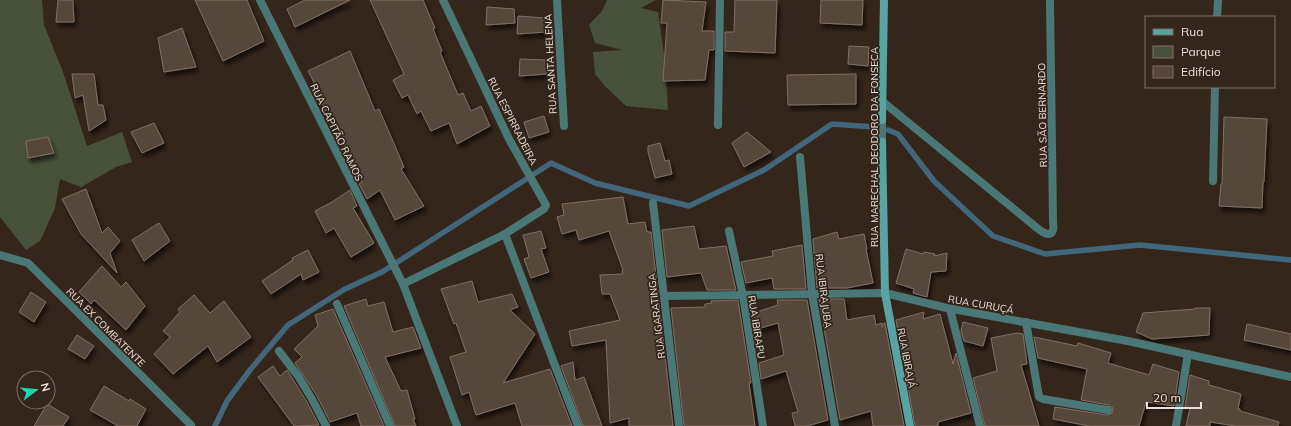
<svg xmlns="http://www.w3.org/2000/svg" width="1291" height="426" viewBox="0 0 1291 426" font-family="Mulish,sans-serif">
	<style>
		.green { fill: #48523a }
		.lines { fill: none; stroke-linecap: round; stroke-linejoin: round }
		.stream { stroke: #42677a; stroke-width: 5.5 }
		.building { fill: #57463b; stroke: #826f64; filter: url(#shadow) }
		.street { stroke: #4a7876; stroke-width: 8 }
		.secondary { stroke: #57a4a2; stroke-width: 8 }
		.labels { text-anchor: middle; stroke-width: 3.5; stroke-linejoin: round; paint-order: stroke }
		.street-label { font-size: 10px; fill: #ebe0da; stroke: #35261c }
	</style>
	<defs>
		<filter id="shadow"><feDropShadow dx="2.5" dy="4.5" stdDeviation="2" flood-color="#0009"/></filter>
	</defs>
	<rect width="100%" height="100%" fill="#35261c"/>
	<g class="green">
		<path d="M0,0H42L44,25L63,72L87,146L122,132L132,162L116,167L81,187L60,179L55,208L40,241L26,250L0,217Z"/>
		<path d="M607,0H656L641,8L658,12L665,62L668,110L626,106L605,86L595,74L593,52L622,50L595,43L589,25L602,11Z"/>
	</g>
	<g class="lines">
		<g class="stream">
			<path d="M888,130L898,134L934,181L993,236L1045,254L1140,245L1291,260"/>
			<path d="M215,426L227,401L250,370L288,325L345,289L382,272L551,163L595,183L689,206L764,170L832,124L875,127"/>
		</g>
	</g>
	<g class="building">
		<path d="M58,0H73L74,22H56Z"/>
		<path d="M195,0H247L264,41L223,61Z"/>
		<path d="M305,0H350L295,27L287,9Z"/>
		<path d="M370,0H423L435,28L433,29L442,51L440,52L458,95L463,93L471,111L481,106L490,126L457,144L449,123L431,131L421,111L417,114L408,95L402,98L393,80L404,74Z"/>
		<path d="M663,0L706,2L702,31H714V50H709L705,80L663,81L667,23H661Z"/>
		<path d="M735,0H777L775,53L725,51V32H734Z"/>
		<path d="M821,0H863L862,25L820,23Z"/>
		<path d="M487,7L514,9L515,23L486,25Z"/>
		<path d="M518,16L545,18L547,32L517,34Z"/>
		<path d="M182,28L196,67L164,72L158,38Z"/>
		<path d="M849,46L869,47L868,66L848,64Z"/>
		<path d="M350,51L375,111L379,109L398,153L404,167L401,169L424,206L395,220L380,190L367,199L359,184L362,182L328,110L325,111L317,93L319,92L308,71Z"/>
		<path d="M520,59L547,60L548,74L519,76Z"/>
		<path d="M72,74H94L98,105H103L106,120L89,131L83,95L75,98Z"/>
		<path d="M856,74V104L788,105L787,75Z"/>
		<path d="M544,116L549,132L529,138L524,122Z"/>
		<path d="M1224,117L1267,119L1264,182H1263L1262,208L1219,206L1221,184H1222Z"/>
		<path d="M154,123L164,143L142,153L131,132Z"/>
		<path d="M747,132L771,152L744,167L732,143Z"/>
		<path d="M48,137L54,153L28,158L26,141Z"/>
		<path d="M660,143L665,161L669,160L672,174L655,178L648,152V146Z"/>
		<path d="M86,189L102,233L108,227L120,241L110,253L117,273L81,234L62,199Z"/>
		<path d="M350,190L357,206L353,208L374,243L351,257L334,228L326,233L315,211L332,202Z"/>
		<path d="M623,197L628,224L645,222L647,232H651L673,426H629V418L610,423L606,340L572,346L569,331L620,320L610,294H602L600,275L623,274L622,271L623,270L609,231L579,240L576,230L562,234L557,217L564,215L562,204Z"/>
		<path d="M159,223L170,241L144,261L132,240Z"/>
		<path d="M694,226L699,249L726,246L736,290H707L701,273L667,277L662,230Z"/>
		<path d="M541,231L546,248L541,249L549,272L531,278L524,259L529,257L523,235Z"/>
		<path d="M837,232L839,239L864,234L867,249H866L873,283L847,288H817L813,239Z"/>
		<path d="M802,245L806,289H774L772,278L746,283L741,262L773,256L772,251Z"/>
		<path d="M906,249L923,254L924,252L935,254L934,256L947,253L946,271L931,272L927,297L913,293L914,289L896,283Z"/>
		<path d="M308,250L319,272L303,280L301,274L271,294L262,281L293,260L292,258Z"/>
		<path d="M102,266L121,287L126,282L145,306L126,330L94,300L91,304L79,292Z"/>
		<path d="M472,281L478,302L512,294L518,307L510,310L535,334L503,383L550,369L572,426H522L515,403L476,415L469,392L462,395L450,357L466,352L456,323L454,324L441,289Z"/>
		<path d="M31,292L46,302L34,322L19,312Z"/>
		<path d="M194,295L210,313L224,301L251,337L217,362L208,346L173,374L154,354L170,337L163,331L180,312L178,309Z"/>
		<path d="M366,299L368,306L384,302L393,332L413,327L421,348L385,357L401,391L407,390L415,419H413L416,426H395L344,306Z"/>
		<path d="M819,299H844L847,320L874,315L876,325L882,323V327L884,323H885L904,426H873L871,411L840,420Z"/>
		<path d="M738,300L751,383H749L755,426H684L671,308L705,307V304L712,303L711,301Z"/>
		<path d="M777,300H807L828,420L807,426H795L792,413L798,412L786,371L761,379L759,363L784,355L778,323L754,330L751,314L778,305Z"/>
		<path d="M1195,308H1210L1209,335L1152,339L1136,332L1143,313L1195,309Z"/>
		<path d="M333,309L384,426H361L357,413L330,422L317,396L295,363L302,357L294,349L318,326L315,315Z"/>
		<path d="M924,312L923,319L940,314L953,364L956,353L971,413L938,422V426H915L896,320Z"/>
		<path d="M963,322L988,328L983,346L964,341L961,331Z"/>
		<path d="M1247,324L1291,334V350L1244,340Z"/>
		<path d="M1017,333L1023,334L1027,364L1021,365L1039,426H985L973,378L997,371L991,338Z"/>
		<path d="M77,335L94,346L85,359L68,349Z"/>
		<path d="M1034,337L1077,346L1078,343L1111,353L1108,363L1149,375L1153,364L1179,372L1174,406L1146,402L1139,426H1089L1053,419L1055,407L1107,415L1112,413L1113,408L1109,405L1081,400L1087,369L1038,358Z"/>
		<path d="M573,362L575,380L584,377L602,426H583L561,366Z"/>
		<path d="M273,366L280,376L287,370L307,402L319,425L294,426L258,377Z"/>
		<path d="M1190,375L1209,381V385L1241,394L1238,409H1240V411L1279,422L1278,426H1236L1210,422V426H1186L1190,408L1185,407Z"/>
		<path d="M104,386L129,401L130,399L146,409L137,426H118L90,410Z"/>
		<path d="M47,404L69,417L63,426H34Z"/>
	</g>
	<g class="lines">
		<g class="street">
			<path d="M260,0L403,284L457,426"/>
			<path d="M557,0L564,126"/>
			<path d="M1217,17L1218,0"/>
			<path d="M882,101L1031,223C1035,226 1050,241 1053,230C1054,228 1053,223 1053,220L1050,0"/>
			<path d="M718,125L720,0"/>
			<path d="M882,142V120"/>
			<path d="M800,157L812,294L835,426"/>
			<path d="M1213,181L1215,87"/>
			<path d="M653,203L679,426"/>
			<path d="M729,231L743,296L763,426"/>
			<path d="M505,234L578,426"/>
			<path d="M0,255L28,263L191,425"/>
			<path d="M403,284L505,234L544,209L546,205L509,139L443,0"/>
			<path d="M664,296L885,293L947,308L1128,341L1291,377"/>
			<path d="M337,304L390,426"/>
			<path d="M950,309L980,426"/>
			<path d="M1026,322L1039,397L1043,399L1108,410"/>
			<path d="M279,351L298,376L312,399L326,426"/>
			<path d="M1176,426L1188,354"/>
		</g>
		<g class="secondary">
			<path d="M882,120L884,0"/>
			<path d="M882,142L885,293L910,426"/>
		</g>
	</g>
	<g class="labels">
		<g class="street-label">
			<text transform="translate(550 64) rotate(-93)" y="4">RUA SANTA HELENA</text>
			<text transform="translate(1042 115) rotate(-91)" y="4">RUA SÃO BERNARDO</text>
			<text transform="translate(513 121) rotate(63)" y="4">RUA ESPIRRADEIRA</text>
			<text transform="translate(337 132) rotate(64)" y="4">RUA CAPITÃO RAMOS</text>
			<text transform="translate(874 147) rotate(-90)" y="4">RUA MARECHAL DEODORO DA FONSECA</text>
			<text transform="translate(824 291) rotate(83)" y="4">RUA IBIRAJUBA</text>
			<text transform="translate(981 304) rotate(10)" y="4">RUA CURUÇÁ</text>
			<text transform="translate(656 316) rotate(-97)" y="4">RUA IGARATINGA</text>
			<text transform="translate(106 327) rotate(45)" y="4">RUA EX COMBATENTE</text>
			<text transform="translate(757 327) rotate(81)" y="4">RUA IBIRAPU</text>
			<text transform="translate(907 358) rotate(79)" y="4">RUA IBIRAJÁ</text>
		</g>
	</g>
	<rect x="1145" y="16" width="130" height="72" fill="#35261c" stroke="#7e7068"/>
	<rect x="1153" y="29" width="20" height="6" fill="#57a4a2" stroke="#7e7068"/>
	<text x="1181" y="36" font-size="12" fill="#ebe0da">Rua</text>
	<rect x="1153" y="46" width="20" height="12" fill="#48523a" stroke="#7e7068"/>
	<text x="1181" y="56" font-size="12" fill="#ebe0da">Parque</text>
	<rect x="1153" y="66" width="20" height="12" fill="#57463b" stroke="#7e7068"/>
	<text x="1181" y="76" font-size="12" fill="#ebe0da">Edifício</text>
	<g transform="translate(36 390) rotate(74)"><circle r="19" fill="#35261c" stroke="#7e7068"/>
	<path d="M0-3L7 15L0 10L-7 15Z" fill="#1fd5b0"/>
	<text y="-6" font-size="11" font-weight="bold" text-anchor="middle" fill="#ebe0da">N</text>
	</g>
	<path d="M1147 402v6h54v-6" fill="none" stroke="#ebe0da" stroke-width="2"/>
	<text x="1153" y="402" font-size="12" fill="#ebe0da" stroke="#35261c" stroke-width="3" paint-order="stroke">20 m</text>
</svg>
